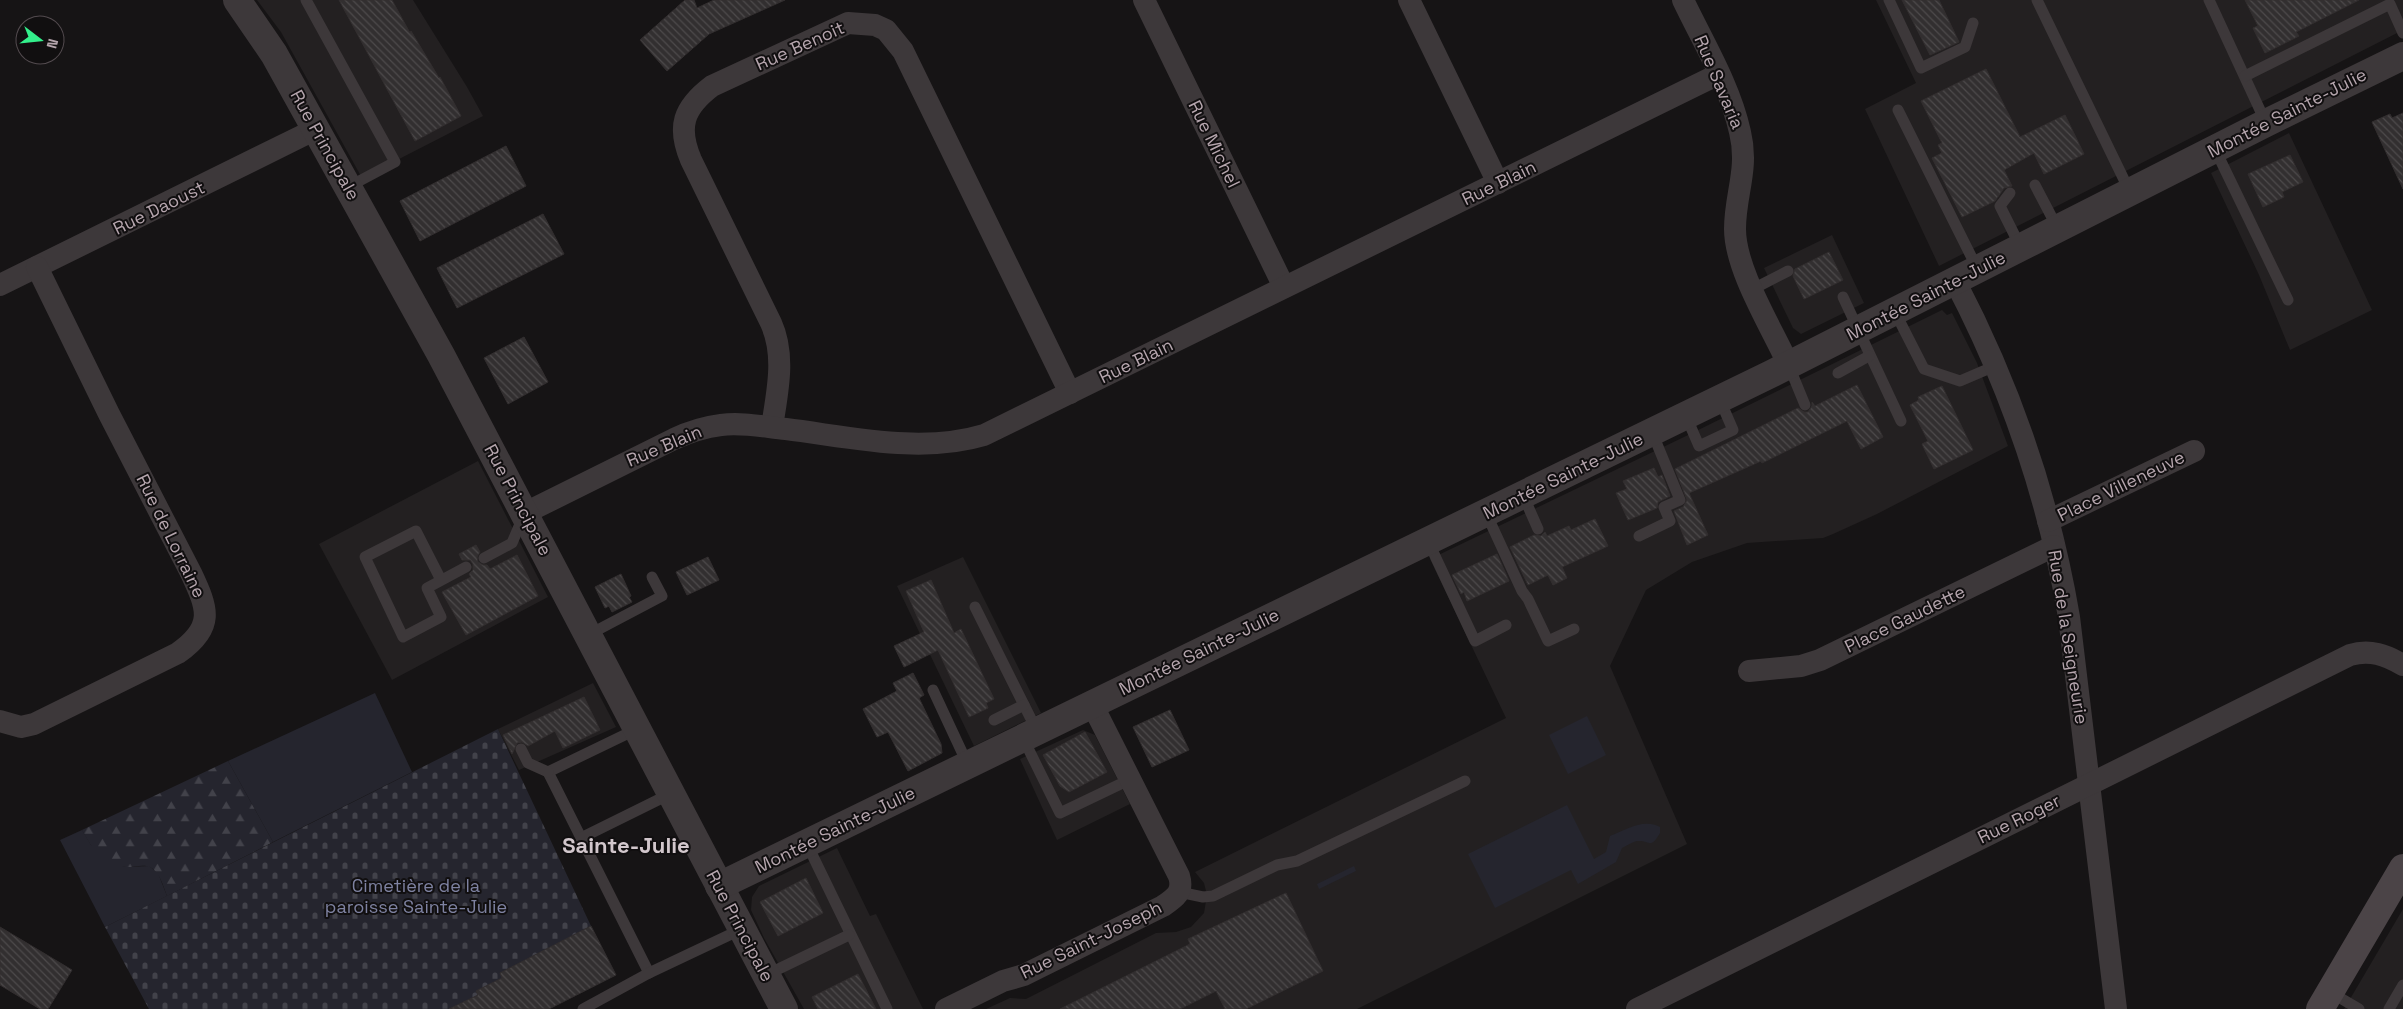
<svg xmlns="http://www.w3.org/2000/svg" width="2403" height="1009" viewBox="0 0 2403 1009" font-family="'Space Grotesk',sans-serif">
	<style>
		.built { fill: #232021 }
		.green { fill: #25252e }
		.forest { fill: url(#forest-firs) }
		.cemetery { fill: url(#cemetery-stones) }
		.building { fill: url(#building-back-hatch); stroke: #322e2f }
		.lines { fill: none; stroke-linecap: round; stroke-linejoin: round }
		.service { stroke: #3d383a; stroke-width: 11 }
		.minor { stroke: #3d383a; stroke-width: 22 }
		.tertiary { stroke: #3d383a; stroke-width: 28 }
		.secondary { stroke: #4b4447; stroke-width: 28 }
		.labels { text-anchor: middle; stroke-width: 4; stroke-linejoin: round; paint-order: stroke }
		.street-label { font-size: 18px; fill: #b6a6ae; stroke: #110f10 }
		.park-label { font-size: 18px; fill: #7e82a1; stroke: #110f10 }
		.district-label { font-size: 22px; font-weight: bold; fill: #d2c7cc; stroke: #110f10 }
	</style>
	<defs>
		<pattern id="forest-firs" width="22" height="20" patternUnits="userSpaceOnUse" patternTransform="scale(1.25)"><rect width="22" height="20" fill="#25252e"/><path d="M5 1l3.5 6h-7zM16 11l3.5 6h-7z" fill="#42424a"/></pattern>
		<pattern id="cemetery-stones" width="16" height="16" patternUnits="userSpaceOnUse" patternTransform="scale(1.25)"><rect width="16" height="16" fill="#25252e"/><path d="M2 7V4a2 2 0 0 1 4 0v3zM10 15v-3a2 2 0 0 1 4 0v3z" fill="#42424a"/></pattern>
		<pattern id="building-back-hatch" width="6" height="6" patternUnits="userSpaceOnUse" patternTransform="scale(1.25)"><rect width="6" height="6" fill="#322f30"/><path d="M-1 5l2 2M0 0l6 6M5-1l2 2" fill="none" stroke="#4d4a4b"/></pattern>
	</defs>
	<rect width="100%" height="100%" fill="#161415"/>
	<g class="built">
		<path d="M257,0H413L467,87L483,116L362,178L281,32Z"/>
		<path d="M1876,0H2403V30L1939,266L1865,109L1916,83Z"/>
		<path d="M2289,133L2372,310L2290,350L2259,275L2211,173Z"/>
		<path d="M1832,235L1864,303L1801,334L1793,328L1764,268Z"/>
		<path d="M1942,310L1947,315L1952,313L1977,363L2008,446L1877,514L1833,534L1823,538L1747,543L1692,562L1646,590L1610,666L1687,844L1357,1009H986L1010,998L1026,999L1156,933L1176,932L1191,927L1204,913L1207,895L1204,883L1195,872L1506,718L1430,559L1684,437Z"/>
		<path d="M478,461L548,597L392,680L319,544Z"/>
		<path d="M963,557L1041,713L974,746L897,586Z"/>
		<path d="M593,683L616,727L519,770L498,729Z"/>
		<path d="M1083,730L1095,735L1130,804L1057,840L1020,759Z"/>
		<path d="M837,848L870,916L876,914L923,1009H804L764,938L751,910L752,897L759,886Z"/>
		<path d="M2403,909V1009H2344L2353,994Z"/>
	</g>
	<g class="green">
		<path d="M375,693L412,772L273,842L228,761Z"/>
		<path d="M1587,716L1606,755L1568,774L1549,735Z"/>
		<path d="M1567,805L1594,859L1606,852L1610,836C1625,830 1644,818 1660,827V833C1650,850 1651,840 1637,841C1632,842 1626,846 1622,848L1616,862L1578,884L1571,870L1495,908L1468,854Z"/>
		<path d="M82,830L91,845L124,867L149,866L158,873L167,896L105,927L60,840Z"/>
		<path d="M1354,866L1356,871L1319,889L1317,884Z"/>
	</g>
	<path class="forest" d="M228,761L273,842L167,896C163,886 160,872 150,867C144,864 133,867 127,867C103,867 92,848 82,830Z"/>
	<path class="cemetery" d="M498,729L591,926L500,973L502,978L476,991L478,995L457,1005L458,1009H149L105,927Z"/>
	<g class="building">
		<path d="M339,0H392L410,33L411,31L439,78L440,77L461,116L415,141Z"/>
		<path d="M685,0H694L697,8L714,0H785L709,34L667,71L640,40Z"/>
		<path d="M1902,0H1939L1959,42L1930,55Z"/>
		<path d="M2245,0H2359L2296,32L2299,36L2265,53L2253,28L2258,26Z"/>
		<path d="M1986,69L2020,137L2065,115L2084,154L2044,174L2034,153L2004,170L2012,186L2004,188L1995,201L1962,217L1932,158L1942,153L1938,145L1942,143L1921,101Z"/>
		<path d="M2403,113V189L2372,122L2390,114L2392,118Z"/>
		<path d="M506,146L526,186L420,241L400,201Z"/>
		<path d="M2290,155L2303,182L2282,192L2284,197L2263,207L2248,174Z"/>
		<path d="M543,214L564,254L457,308L437,268Z"/>
		<path d="M1829,252L1843,280L1804,299L1793,276L1795,269Z"/>
		<path d="M524,337L548,382L508,404L484,358Z"/>
		<path d="M1857,385L1883,437L1861,449L1847,421L1762,463L1761,461L1689,493L1708,535L1687,545L1674,511L1683,507L1687,500L1675,469L1798,408L1804,412H1808L1812,406V402L1815,406Z"/>
		<path d="M1942,386L1973,450L1934,469L1922,444L1928,441L1910,405L1919,400L1918,397Z"/>
		<path d="M1654,468L1658,477L1662,475L1670,496L1658,502L1657,508L1628,520L1616,493L1627,489L1623,481Z"/>
		<path d="M1595,519L1608,546L1562,567L1567,578L1553,585L1548,575L1528,585L1510,547L1534,535L1541,536L1545,532L1547,536L1569,526L1571,530Z"/>
		<path d="M476,545L480,552L477,557L478,562L483,565H487L490,569L517,555L538,596L466,635L442,592L471,577L469,574L473,570V564L470,560H462L459,554Z"/>
		<path d="M1497,554L1509,581L1467,601L1464,592L1461,594L1452,575Z"/>
		<path d="M708,557L719,580L687,595L676,572Z"/>
		<path d="M621,574L631,596L629,597L632,602L612,612L609,606L605,608L595,587Z"/>
		<path d="M931,580L954,633L961,629L994,699L986,703L988,708L969,717L938,650L904,667L894,646L924,632L906,591Z"/>
		<path d="M913,673L924,695L919,698L941,744L942,753L908,771L888,732L877,737L863,709L897,691L893,683Z"/>
		<path d="M584,697L600,730L563,748L555,731L528,746L522,742L517,743L512,754L503,735Z"/>
		<path d="M1170,710L1189,750L1152,767L1133,727Z"/>
		<path d="M1085,732L1107,772L1069,792L1060,786L1043,755Z"/>
		<path d="M806,878L823,913L778,936L760,902Z"/>
		<path d="M1286,893L1323,971L1246,1009H1225L1216,991L1180,1009H1060L1190,944L1188,939Z"/>
		<path d="M591,926L616,975L549,1009H449L478,995L476,991L502,978L500,973Z"/>
		<path d="M0,927L72,970L48,1009H40L0,985Z"/>
		<path d="M858,974L876,1009H818L812,997Z"/>
	</g>
	<g class="lines">
		<g class="service">
			<path d="M306,0L395,162L348,187"/>
			<path d="M1889,0L1921,68L1965,47L1973,23"/>
			<path d="M2037,0L2130,192"/>
			<path d="M2209,0L2266,123"/>
			<path d="M2245,76L2390,4L2403,33"/>
			<path d="M1898,110L1978,270"/>
			<path d="M2215,149L2288,300"/>
			<path d="M2035,185L2058,229"/>
			<path d="M2010,193L2000,206L2021,248"/>
			<path d="M1753,289L1788,271"/>
			<path d="M1843,297L1901,421"/>
			<path d="M1895,312L1924,369L1960,381L1995,366"/>
			<path d="M1789,366L1805,405"/>
			<path d="M1838,373L1869,356"/>
			<path d="M1686,416L1699,446L1733,430L1720,400"/>
			<path d="M1523,495L1538,529"/>
			<path d="M1486,513L1522,591L1528,599L1548,641L1574,629"/>
			<path d="M1639,536L1670,521L1664,507L1680,500L1652,432"/>
			<path d="M1428,541L1475,641L1506,625"/>
			<path d="M484,558L512,543L523,517"/>
			<path d="M441,580L416,531L365,557L403,637L441,617L427,588L466,567"/>
			<path d="M975,607L1037,731"/>
			<path d="M588,635L662,596L652,577"/>
			<path d="M933,690L968,765"/>
			<path d="M994,720L1024,705"/>
			<path d="M637,729L548,772L649,973"/>
			<path d="M1023,738L1060,813L1131,779"/>
			<path d="M521,749L528,763L548,772"/>
			<path d="M581,838L670,794"/>
			<path d="M807,844L887,1009"/>
			<path d="M1179,892L1203,897L1213,896L1277,865L1297,861L1465,781"/>
			<path d="M766,975L849,935"/>
			<path d="M2330,992L2359,1009"/>
			<path d="M583,1009L649,973L742,929"/>
			<path d="M2389,1009L2403,985"/>
		</g>
		<g class="minor">
			<path d="M1144,0L1284,287"/>
			<path d="M1409,0L1498,183"/>
			<path d="M1683,0C1703,42 1730,86 1740,132C1749,169 1735,194 1735,229C1735,270 1772,328 1789,366"/>
			<path d="M1955,281C2010,386 2049,500 2069,617L2116,1009"/>
			<path d="M0,285L316,129"/>
			<path d="M772,427C777,393 786,356 771,323L691,160C677,127 683,108 712,86L848,23L875,25L886,30L903,51L1070,393"/>
			<path d="M525,513L674,439C689,432 705,427 721,425C742,422 765,427 786,429C851,437 921,454 984,435L1719,74"/>
			<path d="M2048,521L2194,451"/>
			<path d="M1749,671L1801,666L1820,660L2054,546"/>
			<path d="M0,721L21,727L34,724L178,653C215,627 208,609 191,573L109,414L37,267"/>
			<path d="M946,1009L1003,981L1024,975L1038,968L1163,906C1175,898 1184,892 1179,876L1092,704"/>
			<path d="M1637,1009L2350,655C2370,649 2386,655 2403,665"/>
		</g>
		<g class="tertiary">
			<path d="M237,0L274,54L441,355L784,1009"/>
			<path d="M719,886L1773,373L2266,123L2403,56"/>
		</g>
		<path class="secondary" d="M2320,1009L2403,868"/>
	</g>
	<g class="labels">
		<g class="street-label">
			<text transform="translate(800 46) rotate(-24)" y="6">Rue Benoit</text>
			<text transform="translate(1719 82) rotate(67)" y="6">Rue Savaria</text>
			<text transform="translate(2287 113) rotate(-27)" y="6">Montée Sainte-Julie</text>
			<text transform="translate(1214 144) rotate(64)" y="6">Rue Michel</text>
			<text transform="translate(325 145) rotate(61)" y="6">Rue Principale</text>
			<text transform="translate(1499 183) rotate(-26)" y="6">Rue Blain</text>
			<text transform="translate(159 208) rotate(-26)" y="6">Rue Daoust</text>
			<text transform="translate(1926 296) rotate(-27)" y="6">Montée Sainte-Julie</text>
			<text transform="translate(1136 361) rotate(-26)" y="6">Rue Blain</text>
			<text transform="translate(664 446) rotate(-23)" y="6">Rue Blain</text>
			<text transform="translate(1563 476) rotate(-26)" y="6">Montée Sainte-Julie</text>
			<text transform="translate(2121 486) rotate(-26)" y="6">Place Villeneuve</text>
			<text transform="translate(518 500) rotate(62)" y="6">Rue Principale</text>
			<text transform="translate(171 536) rotate(64)" y="6">Rue de Lorraine</text>
			<text transform="translate(1905 619) rotate(-26)" y="6">Place Gaudette</text>
			<text transform="translate(2068 637) rotate(81)" y="6">Rue de la Seigneurie</text>
			<text transform="translate(1199 652) rotate(-26)" y="6">Montée Sainte-Julie</text>
			<text transform="translate(2019 819) rotate(-26)" y="6">Rue Roger</text>
			<text transform="translate(835 830) rotate(-26)" y="6">Montée Sainte-Julie</text>
			<text transform="translate(740 926) rotate(62)" y="6">Rue Principale</text>
			<text transform="translate(1091 940) rotate(-26)" y="6">Rue Saint-Joseph</text>
		</g>
		<g class="park-label">
			<text x="416" y="892">Cimetière de la<tspan x="416" dy="21">paroisse Sainte-Julie</tspan></text>
		</g>
		<g class="district-label">
			<text x="626" y="853">Sainte-Julie</text>
		</g>
	</g>
	<g transform="translate(40 40) rotate(106)"><circle r="24" fill="#110f10" stroke="#534b4f"/>
	<path d="M0-4L9 19L0 12L-9 19Z" fill="#33f08c"/>
	<text y="-8" font-size="14" font-weight="bold" text-anchor="middle" fill="#b6a6ae">N</text>
	</g>
</svg>
